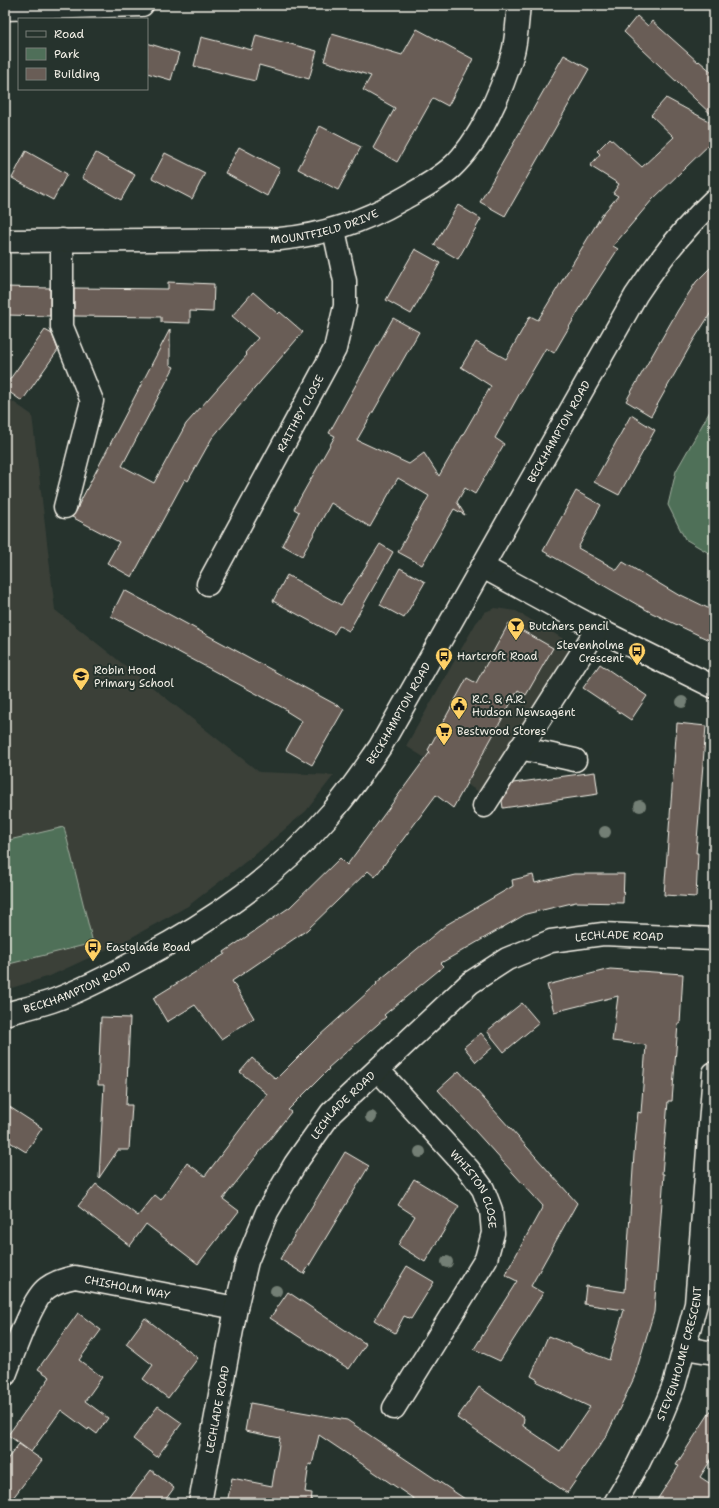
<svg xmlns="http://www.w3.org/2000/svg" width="719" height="1508" viewBox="0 0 719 1508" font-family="'Shantell Sans',sans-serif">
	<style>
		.built { fill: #3a4039 }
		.green { fill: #4f6f59; stroke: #a2b0a0 }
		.building { fill: #695d56; stroke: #f4f1e8 }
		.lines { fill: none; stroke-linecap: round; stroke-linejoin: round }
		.minor-casing { stroke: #f4f1e8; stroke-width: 25 }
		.minor { stroke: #26332d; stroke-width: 22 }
		.tree { fill: #737f74 }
		.labels { text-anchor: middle; stroke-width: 4; stroke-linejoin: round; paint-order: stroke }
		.street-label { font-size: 11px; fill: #f4f1e8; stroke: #26332d }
		.poi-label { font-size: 11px; fill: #f4f1e8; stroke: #26332d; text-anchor: start }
	</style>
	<rect width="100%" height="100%" fill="#26332d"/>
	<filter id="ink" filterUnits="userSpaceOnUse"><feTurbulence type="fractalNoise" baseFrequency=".025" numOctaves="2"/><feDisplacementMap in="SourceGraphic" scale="8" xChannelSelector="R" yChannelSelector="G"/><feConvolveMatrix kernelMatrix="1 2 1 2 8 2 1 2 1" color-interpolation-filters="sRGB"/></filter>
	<g filter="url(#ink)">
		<g class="built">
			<path d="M5,396L32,415L55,610L259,772L334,775L306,811L257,853L188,906L123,942L50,976L5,990Z"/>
			<path d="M495,608L516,611L579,648L482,794L406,746L476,623L485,612Z"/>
		</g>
		<g class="green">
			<path d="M714,404V556L685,539L668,505L676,471Z"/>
			<path d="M64,827L93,943L5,965V841Z"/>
		</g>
		<g class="building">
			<path d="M637,16L648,26L652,21L698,62L699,61L714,74V117L624,32Z"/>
			<path d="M417,29L473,59L448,106L433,98L397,162L373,148L395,108L363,90L371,76L324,61L332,34L402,55Z"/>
			<path d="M256,35L317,51L309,79L259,65L255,81L194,66L201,37L252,50Z"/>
			<path d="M147,43L179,53L171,80L147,73Z"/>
			<path d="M564,55L589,69L505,216L480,202Z"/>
			<path d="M666,98L714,124V140L652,200L613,246L618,249L586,298L554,353L546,348L526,382L495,438L504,444L475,494L465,488L457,502L465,515L454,509L422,565L398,552L429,496L398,478L370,527L331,503L302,556L282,545L299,512L294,509L335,436L329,433L393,318L419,332L357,440L409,464L424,453L439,476L491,386L461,367L476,342L506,359L530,316L538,320L602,215L618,196L613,193L619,184L590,166L600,154L597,151L610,138L642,167L674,137L651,115Z"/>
			<path d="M320,126L361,147L338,190L298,169Z"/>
			<path d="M239,147L280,169L267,196L225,173Z"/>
			<path d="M26,151L67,174L53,200L12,178Z"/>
			<path d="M96,153L135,175L121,200L82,178Z"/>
			<path d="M165,153L205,173L192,199L152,178Z"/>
			<path d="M458,205L481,219L458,259L434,245Z"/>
			<path d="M415,249L440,263L411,314L386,300Z"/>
			<path d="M714,264V308L693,341L651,416L626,401L678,310L696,282Z"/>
			<path d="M168,282L214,284L213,312L190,311V323L161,322V317L74,316V288L168,289Z"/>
			<path d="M5,287L50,288V316L5,315Z"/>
			<path d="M253,292L278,314L280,312L303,332L212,438L188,481L185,479L132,577L107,563L119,542L72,517L77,510L79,504L170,329V365L174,367L122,466L154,483L186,424L247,355L245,353L258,338L232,316Z"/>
			<path d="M45,330L52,334L58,350L22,401L5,389V386Z"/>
			<path d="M631,415L655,430L619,495L594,482Z"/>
			<path d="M576,491L601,505L578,548L617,570L623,562L680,596L681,595L714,611V628L709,640L652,613L543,551Z"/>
			<path d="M380,544L393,552L349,631L339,626L334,634L273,601L287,575L341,605Z"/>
			<path d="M400,568L425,582L404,618L380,605Z"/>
			<path d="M124,590L344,709L312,765L286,750L302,721L286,711L287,710L111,616Z"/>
			<path d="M509,623L553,648L526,695L518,690L453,808L436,795L375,877L368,871L307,930L232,981L254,1018L221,1039L195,1005L167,1022L153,998L225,954L224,952L290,907L340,858L347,865L430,752L428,750L467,678L476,683Z"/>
			<path d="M600,664L647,696L631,720L583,688Z"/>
			<path d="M677,723L706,726L696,853H698L696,897L664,895Z"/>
			<path d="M595,772L598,794L503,808L502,801L513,783Z"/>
			<path d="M574,874H624L623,903L576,902L526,914L441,963L444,966L384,1015L386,1017L328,1068L329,1069L288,1110L291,1112L223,1199L239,1211L198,1264L146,1224L130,1246L78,1206L96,1184L138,1216L155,1195L161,1200L187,1163L205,1176L267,1094L240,1072L252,1058L276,1079L319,1036L377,984L376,983L446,925L513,886L512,880L533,875L535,883Z"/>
			<path d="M610,969L683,974L680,1024H678L672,1101H668L662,1174H664L654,1312L634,1378L607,1435L567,1493L457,1418L479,1387L524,1418L523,1426L560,1451L590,1407L537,1382L538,1380L531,1376L548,1336L609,1360L624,1310L584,1304L586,1286L625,1292L634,1154L638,1112L641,1113L646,1045L612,1041L618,996L554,1012L547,985Z"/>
			<path d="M522,1003L539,1023L504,1052L487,1031Z"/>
			<path d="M101,1017L130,1018L126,1105H132L129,1150H118L99,1178L104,1085H98Z"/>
			<path d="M481,1033L493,1047L476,1062L464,1047Z"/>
			<path d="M459,1071L577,1203L531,1286L543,1293L500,1361L474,1349L517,1281L505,1275L543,1206L438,1090Z"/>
			<path d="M5,1104L42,1128L26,1152L5,1139Z"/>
			<path d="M345,1152L369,1166L304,1274L280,1259Z"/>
			<path d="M414,1179L459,1206L425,1262L398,1245L415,1216L398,1205Z"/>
			<path d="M407,1266L434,1282L411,1319L404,1316L395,1333L374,1320Z"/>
			<path d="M288,1292L366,1344L349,1369L270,1318Z"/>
			<path d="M78,1313L101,1330L79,1360L102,1377L85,1401L108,1418L97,1434L89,1428L88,1430L61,1410L31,1452L8,1435L50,1377L38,1369Z"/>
			<path d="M145,1318L198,1358L168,1398L143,1379L153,1365L126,1344Z"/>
			<path d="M250,1403L347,1420L471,1503H420L319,1435L312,1465L309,1464L305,1492L312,1493L311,1503H227L232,1478L272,1486L280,1438L245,1431Z"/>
			<path d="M158,1406L182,1423L157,1457L133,1439Z"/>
			<path d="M714,1406V1455L700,1477L714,1486V1503H655L679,1466L676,1465Z"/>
			<path d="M19,1444L42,1460L9,1503H5V1462Z"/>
			<path d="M151,1470L174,1488L163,1503H126Z"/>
		</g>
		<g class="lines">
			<defs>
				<g id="minor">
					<path d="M5,9L142,5"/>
					<path d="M62,240V327L92,401L65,507"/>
					<path id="s1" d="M5,241L280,239C323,235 363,222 401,200C418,190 437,181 452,167C480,141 501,93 512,56C517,40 517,21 519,5"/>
					<path d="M483,567L597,629L714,687"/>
					<path id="s2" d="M208,584L335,349L345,306V281L334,230"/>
					<path d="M520,748L575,760"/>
					<path d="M484,806L597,629"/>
					<path id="s3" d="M5,1014C20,1010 37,1006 52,1001C83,990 113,974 142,958C214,920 278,875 331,813C349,793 364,770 380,747L636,295C659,260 683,229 714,200"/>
					<path id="s4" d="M378,1070L469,1170L483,1189L491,1210L493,1233L486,1259L394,1408"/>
					<path d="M685,1348L714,1353"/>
					<path id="s5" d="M5,1375C13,1356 31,1299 47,1288C55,1282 65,1279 75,1277L236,1308"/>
					<path id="s6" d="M200,1503L236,1308L247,1261L267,1212L295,1164L331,1113L470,983L507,959L551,941L603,934L714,939"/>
					<path id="s7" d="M615,1503L638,1464L660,1419L674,1385L696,1304L714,1073"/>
				</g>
			</defs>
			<use href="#minor" class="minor-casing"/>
			<use href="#minor" class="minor"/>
		</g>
		<g class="tree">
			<circle cx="682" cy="702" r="6"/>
			<circle cx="640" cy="806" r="6"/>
			<circle cx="605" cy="832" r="6"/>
			<circle cx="371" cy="1117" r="6"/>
			<circle cx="420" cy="1152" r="6"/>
			<circle cx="447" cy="1262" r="6"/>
			<circle cx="276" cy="1291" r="6"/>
		</g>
	</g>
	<defs>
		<symbol id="bar-pin" viewBox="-11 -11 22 30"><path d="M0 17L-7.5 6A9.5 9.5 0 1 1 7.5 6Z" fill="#ffd166" stroke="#26332d"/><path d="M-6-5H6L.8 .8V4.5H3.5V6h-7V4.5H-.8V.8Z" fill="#111"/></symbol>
		<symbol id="bus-pin" viewBox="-11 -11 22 30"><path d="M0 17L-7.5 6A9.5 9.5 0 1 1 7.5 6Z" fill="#ffd166" stroke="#26332d"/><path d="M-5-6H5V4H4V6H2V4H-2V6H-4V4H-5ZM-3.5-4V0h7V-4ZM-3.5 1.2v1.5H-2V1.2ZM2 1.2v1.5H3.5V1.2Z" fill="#111"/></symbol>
		<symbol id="school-pin" viewBox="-11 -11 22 30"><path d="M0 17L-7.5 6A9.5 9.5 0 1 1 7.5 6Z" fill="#ffd166" stroke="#26332d"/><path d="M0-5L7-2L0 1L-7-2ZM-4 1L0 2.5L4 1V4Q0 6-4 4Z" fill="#111"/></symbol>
		<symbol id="civic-pin" viewBox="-11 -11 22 30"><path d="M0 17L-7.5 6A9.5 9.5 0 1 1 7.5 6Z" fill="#ffd166" stroke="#26332d"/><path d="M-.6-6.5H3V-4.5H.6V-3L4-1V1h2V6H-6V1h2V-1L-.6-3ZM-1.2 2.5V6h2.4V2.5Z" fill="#111"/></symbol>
		<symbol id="supermarket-pin" viewBox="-11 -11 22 30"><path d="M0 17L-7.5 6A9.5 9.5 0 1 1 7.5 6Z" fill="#ffd166" stroke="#26332d"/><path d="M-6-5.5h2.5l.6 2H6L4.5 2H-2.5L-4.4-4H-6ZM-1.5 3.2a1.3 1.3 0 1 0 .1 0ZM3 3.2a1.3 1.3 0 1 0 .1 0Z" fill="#111"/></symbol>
	</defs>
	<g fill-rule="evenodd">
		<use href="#bar-pin" x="506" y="616" width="20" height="27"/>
		<use href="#bus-pin" x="627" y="641" width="20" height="27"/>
		<use href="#bus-pin" x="434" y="646" width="20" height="27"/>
		<use href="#school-pin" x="71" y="666" width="20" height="27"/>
		<use href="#civic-pin" x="449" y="695" width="20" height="27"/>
		<use href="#supermarket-pin" x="434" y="721" width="20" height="27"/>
		<use href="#bus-pin" x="83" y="937" width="20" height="27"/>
	</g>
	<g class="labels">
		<g class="street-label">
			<text dy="4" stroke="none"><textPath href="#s1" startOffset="321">MOUNTFIELD DRIVE</textPath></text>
			<text dy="4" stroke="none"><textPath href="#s2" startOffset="194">RAITHBY CLOSE</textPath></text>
			<text dy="4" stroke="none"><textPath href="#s3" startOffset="833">BECKHAMPTON ROAD</textPath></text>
			<text dy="4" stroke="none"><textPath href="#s3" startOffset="509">BECKHAMPTON ROAD</textPath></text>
			<text dy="4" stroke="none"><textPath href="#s6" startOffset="768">LECHLADE ROAD</textPath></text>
			<text dy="4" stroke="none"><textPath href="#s3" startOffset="77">BECKHAMPTON ROAD</textPath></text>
			<text dy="4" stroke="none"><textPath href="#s6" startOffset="431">LECHLADE ROAD</textPath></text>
			<text dy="4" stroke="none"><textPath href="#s4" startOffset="155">WHISTON CLOSE</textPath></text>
			<text dy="4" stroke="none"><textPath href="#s5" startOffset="181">CHISHOLM WAY</textPath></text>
			<text dy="4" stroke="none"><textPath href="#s7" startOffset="164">STEVENHOLME CRESCENT</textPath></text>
			<text dy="4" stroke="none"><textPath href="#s6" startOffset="95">LECHLADE ROAD</textPath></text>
		</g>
		<g class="poi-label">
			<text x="529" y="630">Butchers pencil</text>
			<text x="624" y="649" text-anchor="end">Stevenholme<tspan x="624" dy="13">Crescent</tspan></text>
			<text x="457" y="660">Hartcroft Road</text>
			<text x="94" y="674">Robin Hood<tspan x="94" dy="13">Primary School</tspan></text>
			<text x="472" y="703">R.C. &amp; A.R.<tspan x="472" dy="13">Hudson Newsagent</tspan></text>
			<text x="457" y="735">Bestwood Stores</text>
			<text x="106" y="951">Eastglade Road</text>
		</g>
	</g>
	<rect width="719" height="1508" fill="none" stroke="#26332d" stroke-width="20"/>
	<rect x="10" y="10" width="699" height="1488" fill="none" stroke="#f4f1e8" stroke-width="1.5" filter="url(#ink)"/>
	<rect x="18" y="18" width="130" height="72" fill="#26332d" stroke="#787f78"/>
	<rect x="26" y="31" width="20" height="6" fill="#26332d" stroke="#787f78"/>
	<text x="54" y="38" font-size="12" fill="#f4f1e8">Road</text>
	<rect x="26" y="48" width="20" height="12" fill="#4f6f59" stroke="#787f78"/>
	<text x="54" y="58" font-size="12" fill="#f4f1e8">Park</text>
	<rect x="26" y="68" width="20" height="12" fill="#695d56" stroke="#787f78"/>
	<text x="54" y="78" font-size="12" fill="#f4f1e8">Building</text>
</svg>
